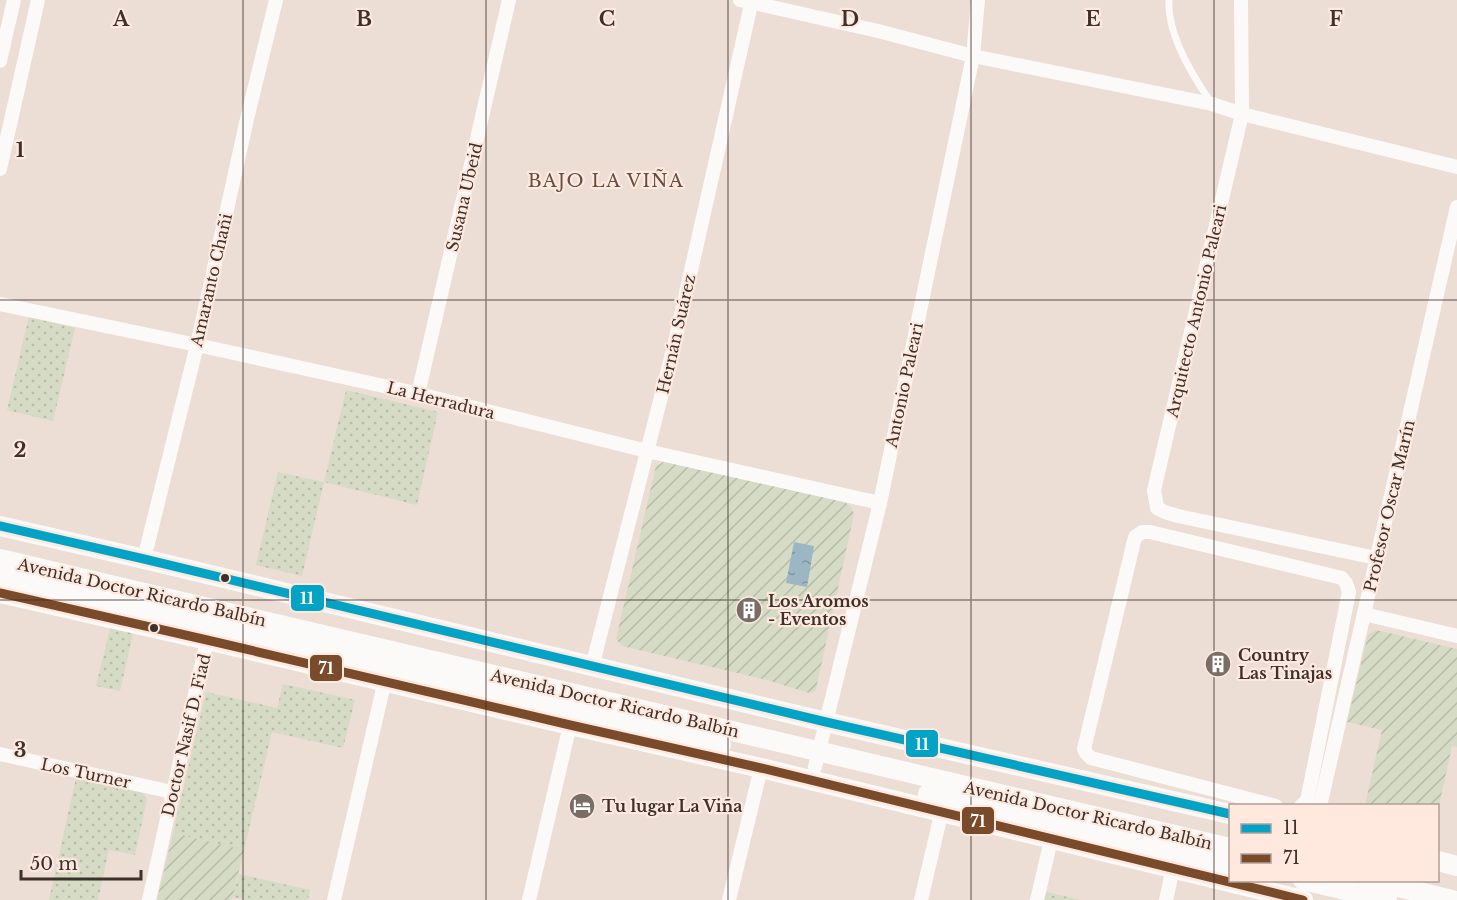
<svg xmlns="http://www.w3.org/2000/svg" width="1457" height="900" viewBox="0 0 1457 900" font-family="'Libre Baskerville',serif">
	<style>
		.grass { fill: url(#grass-dots) }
		.garden { fill: url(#garden-furrows) }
		.water { fill: url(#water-ripples) }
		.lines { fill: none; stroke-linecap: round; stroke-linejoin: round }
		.lane { stroke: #fcfaf9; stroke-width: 7 }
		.street { stroke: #fcfaf9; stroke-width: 14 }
		.secondary { stroke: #fcfaf9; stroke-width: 20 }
		.bus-1-casing { stroke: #ffe8dd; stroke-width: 14 }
		.bus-2-casing { stroke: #ffe8dd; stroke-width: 14 }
		.bus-1 { stroke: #03a3c6; stroke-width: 9 }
		.bus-2 { stroke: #7a4b2a; stroke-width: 9 }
		.grid { fill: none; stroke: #3c312b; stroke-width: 1.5; stroke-opacity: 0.55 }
		.bus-dot { fill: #3c312b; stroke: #ffe8dd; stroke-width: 2 }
		.labels { text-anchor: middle; stroke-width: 4.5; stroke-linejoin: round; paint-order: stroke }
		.street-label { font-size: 16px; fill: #3c312b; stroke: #ffe8dd }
		.poi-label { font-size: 16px; font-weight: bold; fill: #3c312b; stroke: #ffe8dd; text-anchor: start }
		.neighbourhood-label { font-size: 18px; letter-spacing: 1.5px; fill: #654e42; stroke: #ffe8dd }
		.grid-label { font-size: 20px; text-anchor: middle; font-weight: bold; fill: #3c312b; stroke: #ffe8dd; stroke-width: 4.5; stroke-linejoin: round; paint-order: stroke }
		.line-badge { stroke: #ffe8dd; stroke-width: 2 }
		.badge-label { font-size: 16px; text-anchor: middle; font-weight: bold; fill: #fff }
	</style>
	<defs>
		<pattern id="grass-dots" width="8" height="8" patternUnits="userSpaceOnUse" patternTransform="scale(1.5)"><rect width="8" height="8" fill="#d5dbc4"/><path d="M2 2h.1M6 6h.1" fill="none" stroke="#b8bca9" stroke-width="1.8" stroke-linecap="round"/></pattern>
		<pattern id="garden-furrows" width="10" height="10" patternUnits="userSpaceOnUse" patternTransform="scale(1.5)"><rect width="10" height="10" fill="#d5dbc4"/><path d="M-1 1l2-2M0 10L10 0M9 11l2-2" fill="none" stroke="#b8bca9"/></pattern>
		<pattern id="water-ripples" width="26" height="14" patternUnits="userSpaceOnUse" patternTransform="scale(1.5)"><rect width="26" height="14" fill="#9cb6c4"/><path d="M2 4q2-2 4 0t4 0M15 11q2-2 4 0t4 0" fill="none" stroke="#80959f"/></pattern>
	</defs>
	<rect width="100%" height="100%" fill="#ecddd5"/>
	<g class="grass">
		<path d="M29,317L75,328L53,421L7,410Z"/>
		<path d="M346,390L438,412L417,505L324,482L302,576L256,565L278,472L324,482Z"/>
		<path d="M111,624L134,630L120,691L96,686Z"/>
		<path d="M283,684L355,700L343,748L272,732L244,850L173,833L206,692L277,708Z"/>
		<path d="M76,778L143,793L147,799L135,855L109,850L98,900H49Z"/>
		<path d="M239,874L310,890L308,900H246L233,897Z"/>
		<path d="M1046,892L1081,900H1044Z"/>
	</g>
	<g class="garden">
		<path d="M665,461L845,502L851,507L854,514L816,689L813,692L809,693L767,680L622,646L616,639L656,466Z"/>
		<path d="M1376,630L1457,649V747L1452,746L1438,810V806L1365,805L1382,730L1347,722L1368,635Z"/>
		<path d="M173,833L244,850L232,900H157Z"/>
	</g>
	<path class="water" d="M794,542L814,546L807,587L786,583Z"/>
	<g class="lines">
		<path class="lane" d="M1169,0C1167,33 1192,75 1210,101"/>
		<g class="street">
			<path d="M740,0L878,31L973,56L1212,104L1242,114L1457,167"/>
			<path d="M1241,0L1242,114L1154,490L1157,508L1165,512L1178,516L1376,558"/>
			<path d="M0,61L14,0"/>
			<path d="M0,169L38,0"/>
			<path d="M0,304L197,345L411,392L647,451L880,503"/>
			<path d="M418,394L509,0"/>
			<path d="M144,559L197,345L247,119L276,0"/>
			<path d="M1364,614L1457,636"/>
			<path d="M592,667L674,346L752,0"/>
			<path d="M0,754L172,792"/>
			<path d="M815,767L880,503L973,56L978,0"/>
			<path d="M1276,806L1091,758L1086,753L1084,749L1135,537L1142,532H1150L1342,578L1346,583L1349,592L1307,801L1301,806"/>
			<path d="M1320,806L1457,207"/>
			<path d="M149,900L207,640"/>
			<path d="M334,900L385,680"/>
			<path d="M529,900L570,725"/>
			<path d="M729,900L761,768"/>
			<path d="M921,900L943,806"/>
			<path d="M1037,900L1051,840"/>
			<path d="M1166,900L1173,868"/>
		</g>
		<g class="secondary">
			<path d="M0,526L144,559L826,722L1230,814"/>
			<path d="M0,559L1230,848"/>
			<path d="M0,575L721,745"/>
			<path d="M0,593L207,640L570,725L761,768L1303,900"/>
			<path d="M928,794L1230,864"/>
			<path d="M1438,861L1457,866"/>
			<path d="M1303,880L1387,900"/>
			<path d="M1369,880L1452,900"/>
		</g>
		<defs>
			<path id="bus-1" d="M0,526L144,559L826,722L1230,814"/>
			<path id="bus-2" d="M0,593L207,640L570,725L761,768L1303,900"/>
		</defs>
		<use href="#bus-1" class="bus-1-casing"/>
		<use href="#bus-2" class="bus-2-casing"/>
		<use href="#bus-1" class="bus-1"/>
		<use href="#bus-2" class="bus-2"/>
	</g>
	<path class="grid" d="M243,0V900M486,0V900M728,0V900M971,0V900M1214,0V900M0,300H1457M0,600H1457"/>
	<defs>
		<symbol id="building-disc" viewBox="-11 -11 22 22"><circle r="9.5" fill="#7a6d66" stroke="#ffe8dd"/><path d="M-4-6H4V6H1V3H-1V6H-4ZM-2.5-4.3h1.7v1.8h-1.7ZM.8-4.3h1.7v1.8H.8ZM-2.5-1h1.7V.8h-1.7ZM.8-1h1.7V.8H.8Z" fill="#fff"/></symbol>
		<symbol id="hotel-disc" viewBox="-11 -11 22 22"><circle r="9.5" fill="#7a6d66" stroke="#ffe8dd"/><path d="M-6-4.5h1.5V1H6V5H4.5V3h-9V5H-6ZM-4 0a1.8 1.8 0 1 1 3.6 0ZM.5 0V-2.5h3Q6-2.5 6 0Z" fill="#fff"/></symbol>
	</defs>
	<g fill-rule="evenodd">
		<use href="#building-disc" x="734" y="595" width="30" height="30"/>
		<use href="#building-disc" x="1203" y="649" width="30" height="30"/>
		<use href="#hotel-disc" x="567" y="791" width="30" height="30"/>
	</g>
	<g class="bus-dot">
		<circle cx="225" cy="578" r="5"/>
		<circle cx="154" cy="628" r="5"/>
	</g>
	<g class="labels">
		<g class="street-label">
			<text transform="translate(464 197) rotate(-77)" y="6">Susana Ubeid</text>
			<text transform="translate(211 280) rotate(-77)" y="6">Amaranto Chañi</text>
			<text transform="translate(1196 311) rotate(-77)" y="6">Arquitecto Antonio Paleari</text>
			<text transform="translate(676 334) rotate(-77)" y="6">Hernán Suárez</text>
			<text transform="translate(904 385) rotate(-78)" y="6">Antonio Paleari</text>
			<text transform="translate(441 400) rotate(14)" y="6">La Herradura</text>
			<text transform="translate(1389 506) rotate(-77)" y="6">Profesor Oscar Marín</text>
			<text transform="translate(142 592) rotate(13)" y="6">Avenida Doctor Ricardo Balbín</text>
			<text transform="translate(615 703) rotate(13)" y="6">Avenida Doctor Ricardo Balbín</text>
			<text transform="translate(186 735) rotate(-77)" y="6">Doctor Nasif D. Fiad</text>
			<text transform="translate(86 773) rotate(12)" y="6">Los Turner</text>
			<text transform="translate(1088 815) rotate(13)" y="6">Avenida Doctor Ricardo Balbín</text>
		</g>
		<g class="poi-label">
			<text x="768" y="607">Los Aromos<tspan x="768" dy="18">- Eventos</tspan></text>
			<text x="1238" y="661">Country<tspan x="1238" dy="18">Las Tinajas</tspan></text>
			<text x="602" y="812">Tu lugar La Viña</text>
		</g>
		<g class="neighbourhood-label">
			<text x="606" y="187">BAJO LA VIÑA</text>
		</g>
	</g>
	<g class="grid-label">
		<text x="121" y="26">A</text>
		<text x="364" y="26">B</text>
		<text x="607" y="26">C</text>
		<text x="850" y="26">D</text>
		<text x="1093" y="26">E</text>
		<text x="1336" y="26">F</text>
		<text x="20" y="157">1</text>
		<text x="20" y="457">2</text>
		<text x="20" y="757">3</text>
	</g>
	<g class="line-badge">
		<rect x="290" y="584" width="35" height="28" rx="6" fill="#03a3c6"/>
		<rect x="309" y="654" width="34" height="28" rx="6" fill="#7a4b2a"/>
		<rect x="905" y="729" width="34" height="29" rx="6" fill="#03a3c6"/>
		<rect x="961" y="806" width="34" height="29" rx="6" fill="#7a4b2a"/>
	</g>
	<g class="badge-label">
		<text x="307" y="604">11</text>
		<text x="326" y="674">71</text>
		<text x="922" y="750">11</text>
		<text x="978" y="827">71</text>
	</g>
	<rect x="1229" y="804" width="210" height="78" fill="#ffe8dd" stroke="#b19f96" stroke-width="1.5"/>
	<rect x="1241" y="824" width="30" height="9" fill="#03a3c6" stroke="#b19f96" stroke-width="1.5"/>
	<text x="1283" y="834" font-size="18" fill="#3c312b">11</text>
	<rect x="1241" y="854" width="30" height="9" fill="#7a4b2a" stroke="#b19f96" stroke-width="1.5"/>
	<text x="1283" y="864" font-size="18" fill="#3c312b">71</text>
	<path d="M21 870v9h120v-9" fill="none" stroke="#3c312b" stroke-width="3"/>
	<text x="30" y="870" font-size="18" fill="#3c312b" stroke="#ffe8dd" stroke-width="4.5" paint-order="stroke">50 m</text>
</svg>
